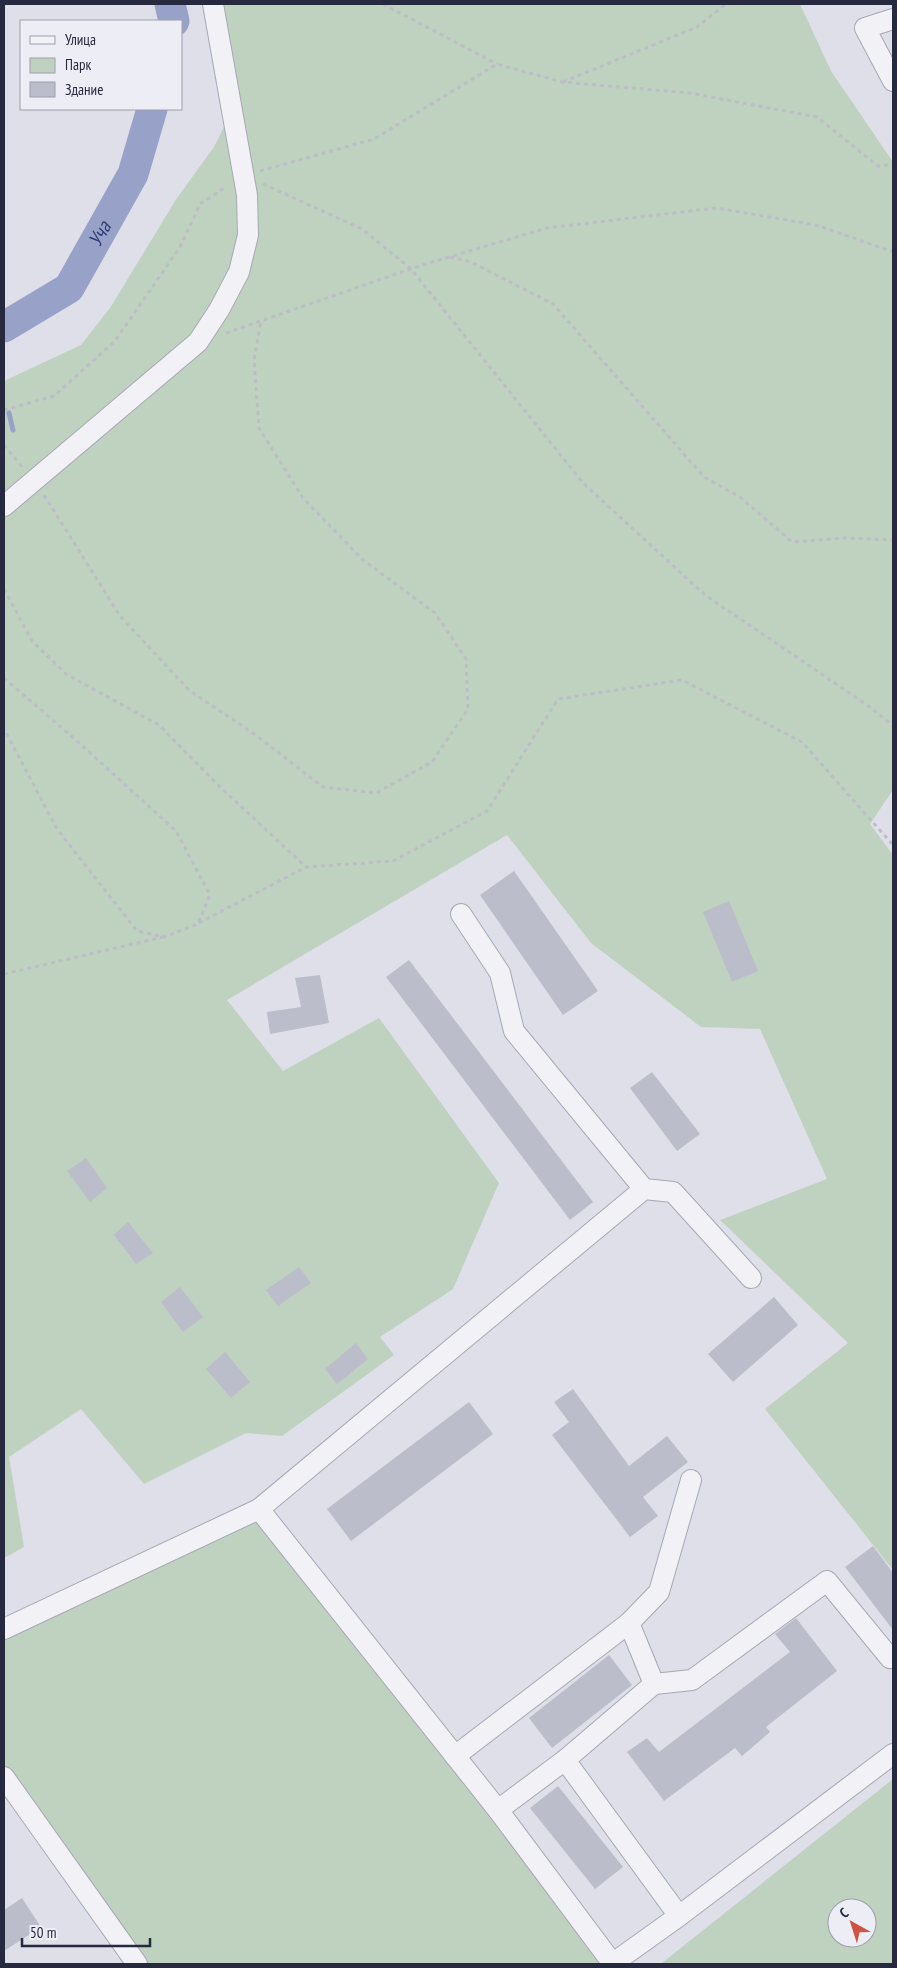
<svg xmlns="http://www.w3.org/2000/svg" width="897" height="1968" viewBox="0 0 897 1968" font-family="'PT Sans Narrow',sans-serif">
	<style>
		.green { fill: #bfd2bf; fill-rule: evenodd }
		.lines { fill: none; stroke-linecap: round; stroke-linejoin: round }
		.stream { stroke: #98a2c8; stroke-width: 5 }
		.river { stroke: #98a2c8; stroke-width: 31 }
		.building { fill: #bbbdcb }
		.minor-casing { stroke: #a7a8b5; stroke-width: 22 }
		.path { stroke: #bcbdc6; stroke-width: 3; stroke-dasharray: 4 4; stroke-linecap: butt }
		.minor { stroke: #f1f1f6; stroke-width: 20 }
		.labels { text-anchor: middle; stroke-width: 4; stroke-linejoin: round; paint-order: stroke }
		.water-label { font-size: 20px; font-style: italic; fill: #313c73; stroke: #edeef5 }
	</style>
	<rect width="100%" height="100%" fill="#dedfe8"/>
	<g class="green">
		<path d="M223,4H800L831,71L893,162V790L870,824L893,855V1570L765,1409L848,1343L720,1220L827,1179L760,1029L701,1027L591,943L507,835L227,1000L283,1071L379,1018L499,1183L453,1289L380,1337L394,1355L282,1436L246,1433L144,1484L81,1409L9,1457L24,1547L4,1558V381L81,345L110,308L177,198L214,147L240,95Z"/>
		<path d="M259,1509L612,1964H133L4,1779V1629Z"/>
		<path d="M893,1779V1964H662V1963ZM837,1908H867V1938H837Z"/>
	</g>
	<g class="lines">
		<path class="stream" d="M9,413L13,430"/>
		<g class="river">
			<path d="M170,4L174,21"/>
			<path id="s1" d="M4,327L69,288L133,174L152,109"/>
		</g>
	</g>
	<g class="building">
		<path d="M514,871L598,991L563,1015L480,895Z"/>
		<path d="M729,901L758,971L732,982L703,912Z"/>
		<path d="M409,960L593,1202L570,1220L386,977Z"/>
		<path d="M320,975L329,1023L270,1034L267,1012L301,1007L295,978Z"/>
		<path d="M652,1072L700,1134L677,1151L630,1088Z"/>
		<path d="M86,1158L107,1188L90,1202L67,1171Z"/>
		<path d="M128,1222L153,1253L136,1264L114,1235Z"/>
		<path d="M299,1267L311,1283L278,1306L266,1290Z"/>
		<path d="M180,1287L203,1317L183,1332L161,1302Z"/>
		<path d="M774,1297L798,1325L733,1382L708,1354Z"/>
		<path d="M356,1343L368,1359L337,1384L325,1369Z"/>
		<path d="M225,1352L250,1382L231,1398L206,1369Z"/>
		<path d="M573,1389L629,1466L667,1436L688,1462L643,1497L658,1516L630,1537L552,1435L569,1422L554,1402Z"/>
		<path d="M469,1402L493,1434L351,1541L327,1509Z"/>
		<path d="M873,1546L893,1573V1630L845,1567Z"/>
		<path d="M796,1618L837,1671L766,1727L770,1732L742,1756L735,1748L664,1801L627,1752L647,1738L659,1752L790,1652L775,1634Z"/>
		<path d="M609,1655L632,1685L552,1748L529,1718Z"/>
		<path d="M558,1786L623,1867L595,1889L530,1808Z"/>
		<path d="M22,1898L41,1927L4,1951V1910Z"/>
	</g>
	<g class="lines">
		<defs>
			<g id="minor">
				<path d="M893,19L865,28L893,81"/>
				<path d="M4,506L198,342L219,310L239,272L248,235L247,195L213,4"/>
				<path d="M644,1189L673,1192L751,1278"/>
				<path d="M691,1480L659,1592L629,1623L654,1684L692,1680L827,1581L890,1658L893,1657"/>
				<path d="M259,1509L644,1189L514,1031L500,973L461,914"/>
				<path d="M4,1629L259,1509L498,1810L613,1964"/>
				<path d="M455,1756L629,1623"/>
				<path d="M565,1760L679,1916"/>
				<path d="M4,1777L137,1964"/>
				<path d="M498,1810L565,1760L654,1684"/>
				<path d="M612,1964L679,1916L893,1754"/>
			</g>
		</defs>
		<use href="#minor" class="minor-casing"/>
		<g class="path">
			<path d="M383,4L497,64"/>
			<path d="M563,82L697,27L726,4"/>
			<path d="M260,171L374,139L497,64L562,82L690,93L817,117L878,166L893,164"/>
			<path d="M263,184L362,229L411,269L583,483L705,595L870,707L893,726"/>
			<path d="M450,257L471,262L553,304L704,477L740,497L792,542L845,538L893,540"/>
			<path d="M226,333L425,264L547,228L716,208L816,225L893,252"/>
			<path d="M4,410L54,396L115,341L180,247L200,204L227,186"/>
			<path d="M4,445L23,468"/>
			<path d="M44,495L120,616L189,690L257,736L323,787L376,793L432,762L468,709L466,659L435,613L362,559L303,498L259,428L254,360L261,321"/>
			<path d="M4,589L32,641L66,674L159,725L219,786L306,867L393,861L487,811L558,699L682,680L802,742L893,845"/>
			<path d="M4,678L77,741L176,831L210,895L198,924L164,937L137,931L57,829L4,729"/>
			<path d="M199,923L306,867"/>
			<path d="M4,974L163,937"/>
		</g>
		<use href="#minor" class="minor"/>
	</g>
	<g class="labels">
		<g class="water-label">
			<text dy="7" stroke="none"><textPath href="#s1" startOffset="138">Уча</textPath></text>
		</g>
	</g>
	<rect width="897" height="1968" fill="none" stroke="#27293f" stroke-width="10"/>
	<rect x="20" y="20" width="162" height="90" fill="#edeef5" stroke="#9e9fac"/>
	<rect x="30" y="36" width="25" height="8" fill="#f1f1f6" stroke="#9e9fac"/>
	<text x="65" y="45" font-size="15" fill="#27293f">Улица</text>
	<rect x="30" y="58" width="25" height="15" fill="#bfd2bf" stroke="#9e9fac"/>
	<text x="65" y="70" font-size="15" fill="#27293f">Парк</text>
	<rect x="30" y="82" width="25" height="15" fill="#bbbdcb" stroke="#9e9fac"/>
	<text x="65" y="95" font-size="15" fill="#27293f">Здание</text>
	<g transform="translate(852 1923) rotate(321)"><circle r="24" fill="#edeef5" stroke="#9e9fac"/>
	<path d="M0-4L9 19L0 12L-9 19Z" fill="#cf5341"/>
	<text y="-8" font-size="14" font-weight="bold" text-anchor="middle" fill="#27293f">С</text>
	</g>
	<path d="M22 1938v8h128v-8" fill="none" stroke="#27293f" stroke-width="2.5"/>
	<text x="30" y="1938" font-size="15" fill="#27293f" stroke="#edeef5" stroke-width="4" paint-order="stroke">50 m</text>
</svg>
